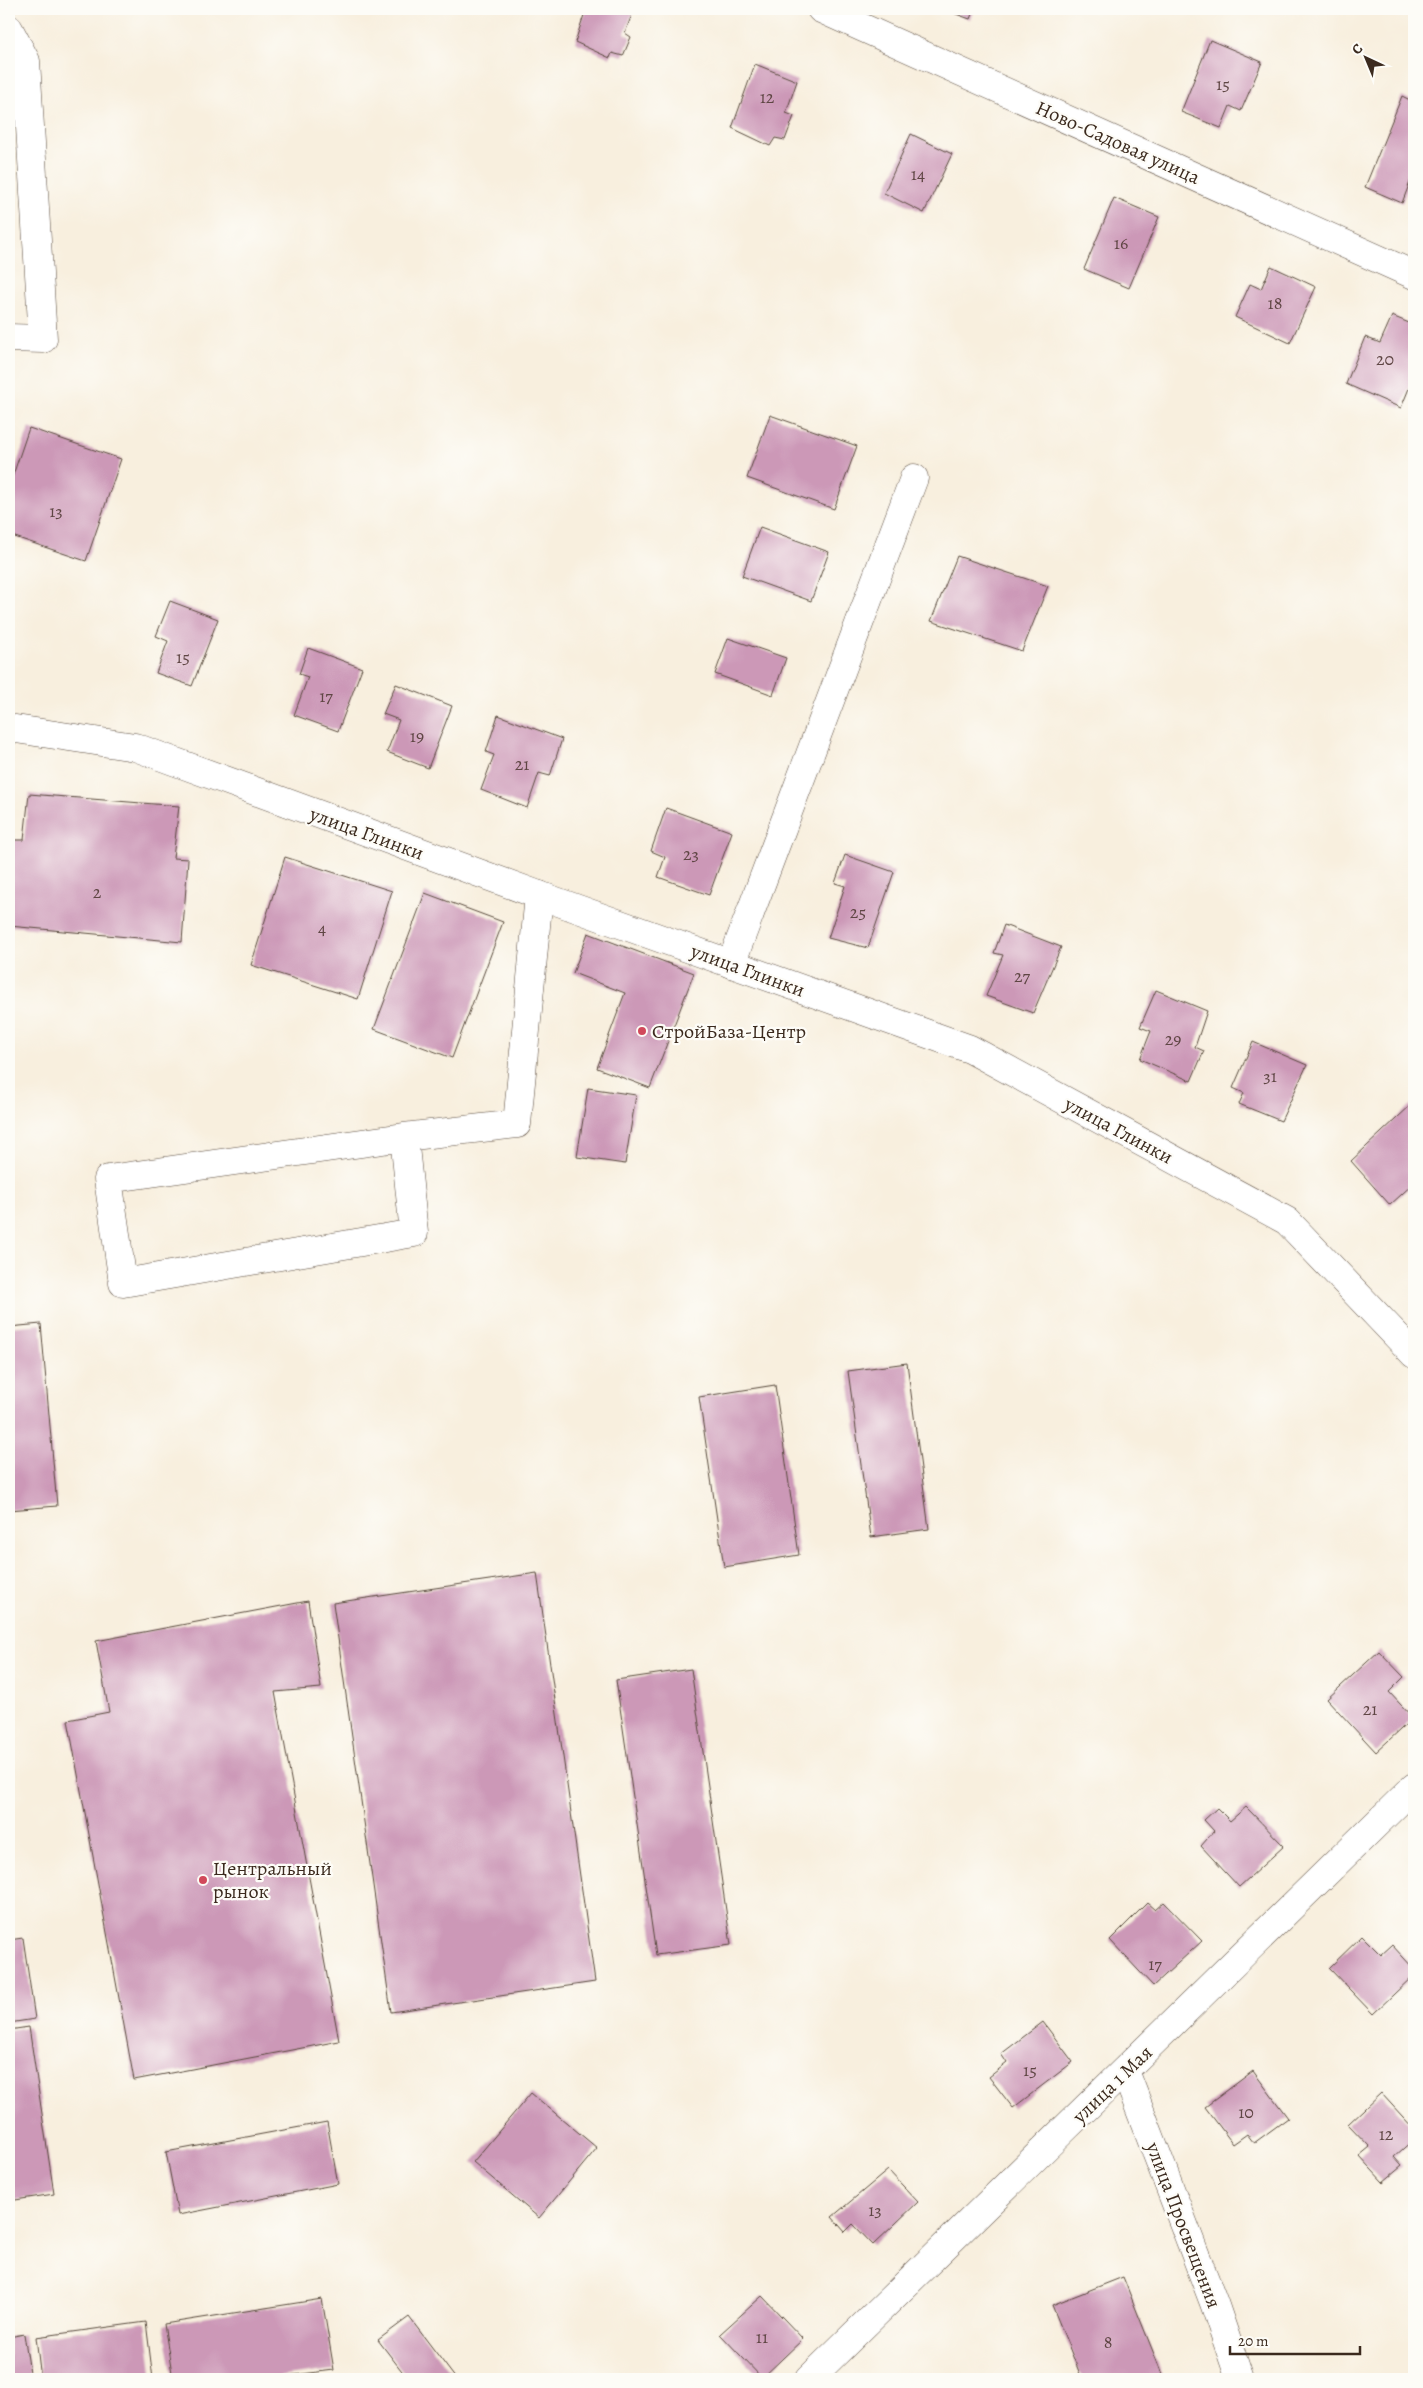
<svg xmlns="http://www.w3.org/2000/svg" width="1423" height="2388" viewBox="0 0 1423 2388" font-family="Alegreya,serif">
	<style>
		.building { fill: #cc98b7 }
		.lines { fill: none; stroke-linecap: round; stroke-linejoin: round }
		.minor-casing { stroke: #57483b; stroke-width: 29 }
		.minor { stroke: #fff; stroke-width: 28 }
		.poi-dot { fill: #d1495b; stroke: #fdfcf7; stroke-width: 2 }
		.labels { text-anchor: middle; stroke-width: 4.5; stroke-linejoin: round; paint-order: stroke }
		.number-label { font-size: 18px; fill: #5f4644 }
		.street-label { font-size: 20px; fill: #3b2a1e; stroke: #fdfcf7 }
		.poi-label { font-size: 20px; fill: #3b2a1e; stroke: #fdfcf7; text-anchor: start }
	</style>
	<rect width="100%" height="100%" fill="#fdfcf7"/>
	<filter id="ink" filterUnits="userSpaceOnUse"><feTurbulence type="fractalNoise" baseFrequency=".02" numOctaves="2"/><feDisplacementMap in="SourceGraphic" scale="10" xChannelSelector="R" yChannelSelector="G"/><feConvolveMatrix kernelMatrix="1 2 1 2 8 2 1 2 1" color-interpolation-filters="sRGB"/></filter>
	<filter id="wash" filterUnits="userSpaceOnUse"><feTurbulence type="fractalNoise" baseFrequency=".0096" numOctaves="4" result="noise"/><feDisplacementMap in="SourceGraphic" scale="20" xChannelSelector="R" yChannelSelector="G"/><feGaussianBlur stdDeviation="1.12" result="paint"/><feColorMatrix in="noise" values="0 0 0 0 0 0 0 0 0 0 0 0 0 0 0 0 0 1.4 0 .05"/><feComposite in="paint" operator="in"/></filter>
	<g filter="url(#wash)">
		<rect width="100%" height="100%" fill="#f8efde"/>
		<g id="blocks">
			<g class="building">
				<path d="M586,9H634L625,33L631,37L623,56L612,53L610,58L575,42Z"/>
				<path d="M942,9H974L970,19Z"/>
				<path d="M1210,40L1262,62L1241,111L1230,106L1221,128L1181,112Z"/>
				<path d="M755,64L797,81L786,113L794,116L785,140L775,138L770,146L732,128Z"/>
				<path d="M1402,96L1414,102V178L1412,177L1402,203L1365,187Z"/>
				<path d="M911,134L952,154L924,213L884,193Z"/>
				<path d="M1114,198L1159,217L1129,288L1084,269Z"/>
				<path d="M1271,266L1316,287L1290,343L1235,317L1250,284L1261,289Z"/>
				<path d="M1392,316L1414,325V376L1401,408L1346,384L1365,337L1380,343Z"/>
				<path d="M770,415L857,446L834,509L747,478Z"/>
				<path d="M29,428L121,459L86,561L9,535V487Z"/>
				<path d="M760,527L829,552L811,601L742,576Z"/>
				<path d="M957,556L1048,586L1022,651L931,621Z"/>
				<path d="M170,601L218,619L192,686L156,673L168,641L156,636Z"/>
				<path d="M728,638L786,658L773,695L715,674Z"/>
				<path d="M308,648L362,668L338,731L294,715L308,677L299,674Z"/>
				<path d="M396,684L452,706L428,768L387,752L399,720L383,714Z"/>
				<path d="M498,715L562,739L550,776L539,773L527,808L481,790L494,755L486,752Z"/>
				<path d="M29,794L179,806L173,858L188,859L182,942L9,926V840H24Z"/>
				<path d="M666,808L732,832L709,895L658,877L665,857L651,851Z"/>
				<path d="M845,855L894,872L868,948L828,938L845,886L835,883Z"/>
				<path d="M285,857L392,891L358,999L251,965Z"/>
				<path d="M425,893L503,922L452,1058L374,1029Z"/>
				<path d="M1004,925L1061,947L1033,1013L986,996L1003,955L994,953Z"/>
				<path d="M588,933L694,973L650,1088L597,1068L625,993L573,973Z"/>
				<path d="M1156,990L1207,1011L1195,1047L1204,1051L1191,1081L1140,1059L1151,1031L1140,1027Z"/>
				<path d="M1253,1042L1307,1065L1281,1121L1239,1104L1244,1093L1233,1088Z"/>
				<path d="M588,1088L636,1095L625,1164L577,1157Z"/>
				<path d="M1412,1104L1414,1106V1183L1390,1205L1351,1161Z"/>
				<path d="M41,1324L57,1506L9,1510V1327Z"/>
				<path d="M907,1363L929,1529L871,1537L848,1371Z"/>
				<path d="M775,1385L799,1555L724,1567L699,1397Z"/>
				<path d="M537,1573L595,1982L391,2012L333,1603Z"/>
				<path d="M308,1601L321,1688L275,1692L339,2041L134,2080L68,1720L109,1712L96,1641Z"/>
				<path d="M1379,1651L1404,1677L1389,1692L1413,1718L1376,1752L1327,1699Z"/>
				<path d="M691,1669L731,1945L656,1955L616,1680Z"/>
				<path d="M1246,1807L1284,1846L1239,1887L1201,1846L1214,1831L1204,1820L1217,1808L1230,1821Z"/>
				<path d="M1164,1902L1202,1941L1153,1986L1110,1940L1147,1903L1155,1910Z"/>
				<path d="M1362,1936L1381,1955L1392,1945L1414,1969V1975L1373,2014L1329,1968Z"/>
				<path d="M23,1938L35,2019L9,2023V1940Z"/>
				<path d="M1043,2022L1073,2062L1013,2108L989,2077L1007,2063L1001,2054Z"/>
				<path d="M29,2027L54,2194L9,2201V2030Z"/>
				<path d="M1253,2071L1288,2118L1254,2143L1247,2134L1233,2144L1205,2107Z"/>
				<path d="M531,2093L597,2148L539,2218L473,2162Z"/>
				<path d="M1381,2093L1414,2129V2139L1394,2157L1402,2166L1383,2182L1359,2156L1370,2147L1348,2124Z"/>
				<path d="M327,2122L338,2184L178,2215L166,2152Z"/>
				<path d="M888,2170L918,2202L873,2245L853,2224L845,2232L832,2217Z"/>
				<path d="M1123,2277L1164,2379H1082L1052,2305Z"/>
				<path d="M762,2296L803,2339L762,2378L720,2334Z"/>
				<path d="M322,2299L334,2370L262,2379H173L164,2324Z"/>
				<path d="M409,2317L456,2379H408L378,2340Z"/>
				<path d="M146,2322L153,2379H41L36,2337Z"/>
				<path d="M24,2334L31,2379H9V2337Z"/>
			</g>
		</g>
	</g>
	<g filter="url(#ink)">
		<use href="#blocks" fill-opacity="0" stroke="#57483b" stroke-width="1"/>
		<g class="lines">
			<defs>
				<g id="minor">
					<path d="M821,9L1414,275"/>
					<path d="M9,29L26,61L43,339L9,338"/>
					<path d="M9,728L135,747L539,895L970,1049L1287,1221L1414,1354"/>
					<path d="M731,964L914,478"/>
					<path d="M404,1137L414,1233L123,1283L108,1179L404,1137L517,1124L539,895"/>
					<path d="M1125,2071L1214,2303L1240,2379"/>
					<path d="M809,2379L1414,1787"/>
				</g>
			</defs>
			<use href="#minor" class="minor-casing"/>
			<use href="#minor" class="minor"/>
		</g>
	</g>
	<g class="poi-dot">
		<circle cx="642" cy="1031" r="5"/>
		<circle cx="203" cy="1880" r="5"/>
	</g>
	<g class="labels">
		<g class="number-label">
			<text x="1223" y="90">15</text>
			<text x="767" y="103">12</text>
			<text x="918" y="180">14</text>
			<text x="1121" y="249">16</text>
			<text x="1275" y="309">18</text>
			<text x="1385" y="365">20</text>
			<text x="56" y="517">13</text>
			<text x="183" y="663">15</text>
			<text x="326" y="702">17</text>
			<text x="417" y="742">19</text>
			<text x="522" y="770">21</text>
			<text x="691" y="860">23</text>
			<text x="97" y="898">2</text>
			<text x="858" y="918">25</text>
			<text x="322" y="934">4</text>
			<text x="1022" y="982">27</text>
			<text x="1173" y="1045">29</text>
			<text x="1270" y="1082">31</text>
			<text x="1370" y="1715">21</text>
			<text x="1155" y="1970">17</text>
			<text x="1030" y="2076">15</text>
			<text x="1246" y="2118">10</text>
			<text x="1386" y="2140">12</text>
			<text x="875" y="2216">13</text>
			<text x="762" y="2343">11</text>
			<text x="1108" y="2348">8</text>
		</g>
		<g class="street-label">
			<text transform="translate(1118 142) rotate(24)" y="7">Ново-Садовая улица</text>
			<text transform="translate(367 833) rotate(20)" y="7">улица Глинки</text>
			<text transform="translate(748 970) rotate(20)" y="7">улица Глинки</text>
			<text transform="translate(1119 1130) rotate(28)" y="7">улица Глинки</text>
			<text transform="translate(1112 2084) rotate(-44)" y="7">улица 1 Мая</text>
			<text transform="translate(1184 2225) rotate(69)" y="7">улица Просвещения</text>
		</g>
		<g class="poi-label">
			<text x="652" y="1038">СтройБаза-Центр</text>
			<text x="213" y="1875">Центральный<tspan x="213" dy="23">рынок</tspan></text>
		</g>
	</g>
	<rect width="1423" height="2388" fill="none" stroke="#fdfcf7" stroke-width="30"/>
	<g transform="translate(1366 58) rotate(316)" stroke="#fdfcf7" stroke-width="4" paint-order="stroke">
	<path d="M0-4L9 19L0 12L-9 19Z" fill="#3b2a1e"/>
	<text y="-8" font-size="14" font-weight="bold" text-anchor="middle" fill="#3b2a1e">С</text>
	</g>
	<path d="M1230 2346v8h130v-8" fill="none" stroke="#3b2a1e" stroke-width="2.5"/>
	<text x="1238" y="2346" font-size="15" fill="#3b2a1e" stroke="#fdfcf7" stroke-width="4" paint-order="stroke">20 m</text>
</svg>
